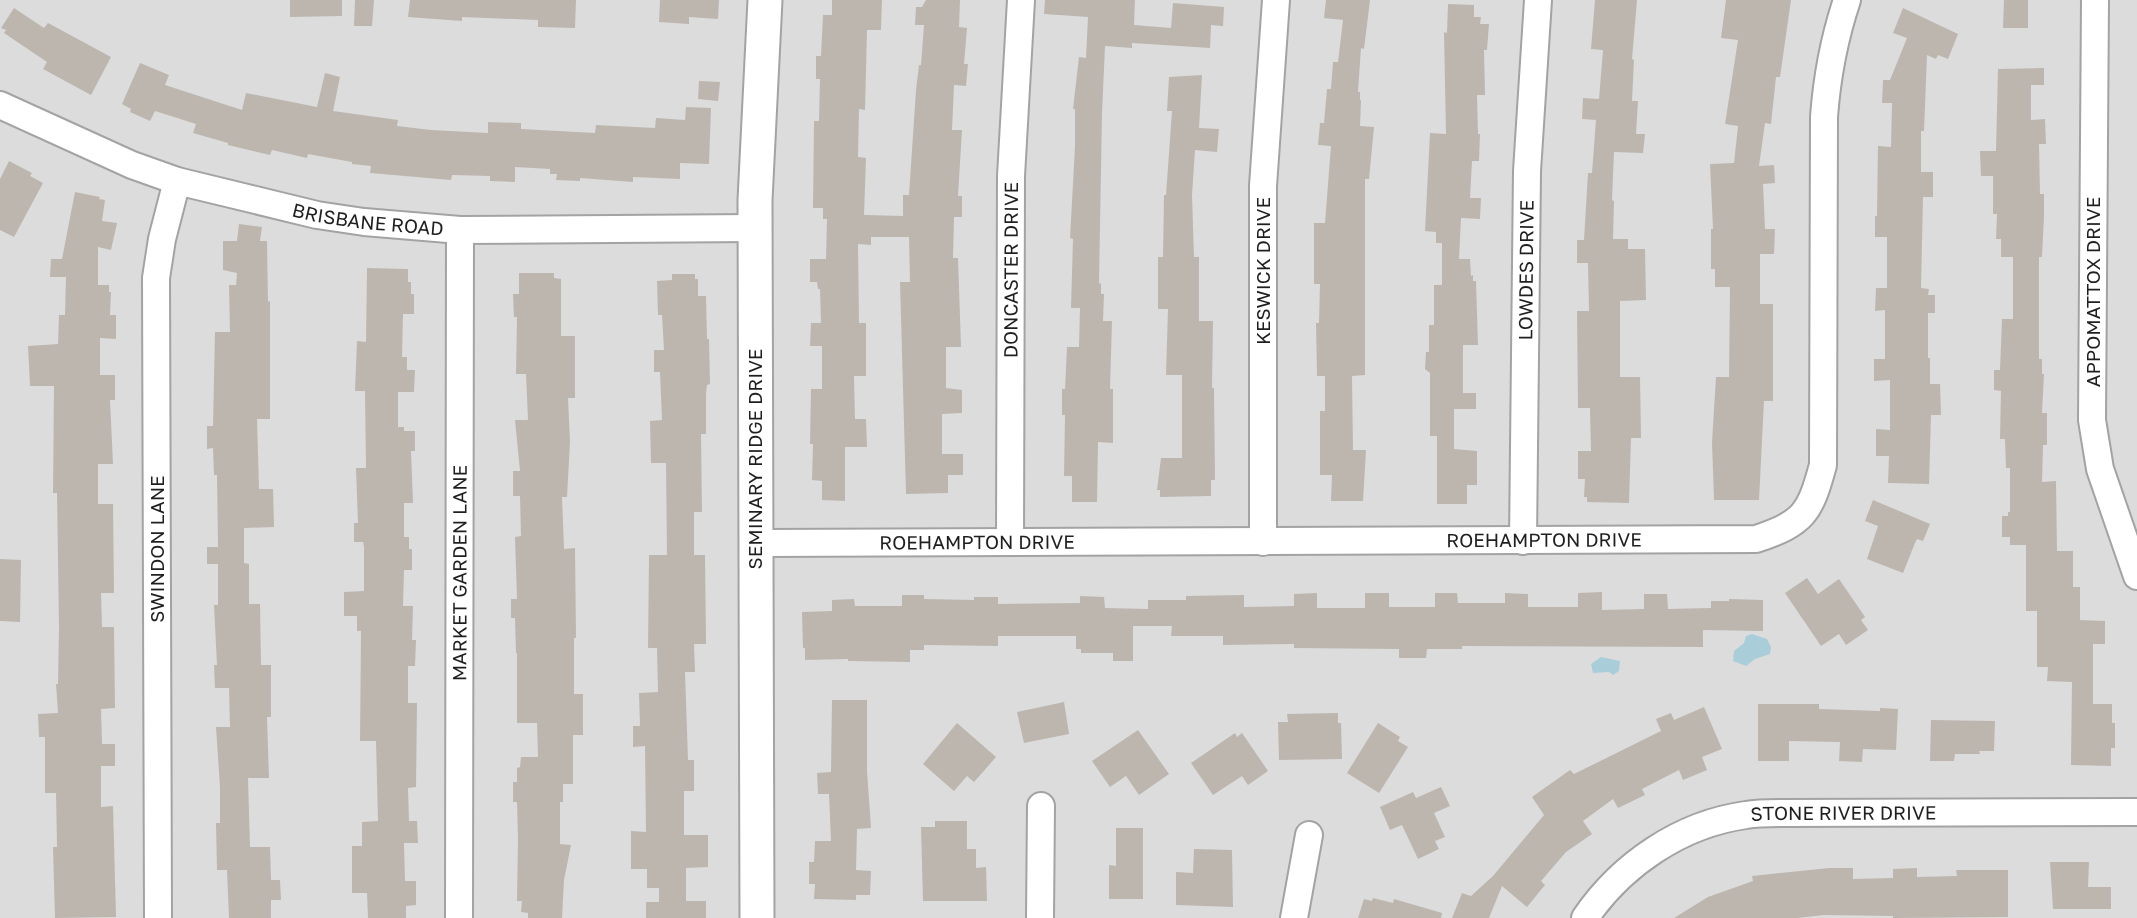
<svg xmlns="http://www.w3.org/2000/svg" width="2137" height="918" viewBox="0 0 2137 918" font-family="'Golos Text',sans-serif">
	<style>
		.residential { fill: #dddcdc }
		.water { fill: #aaced9 }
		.building { fill: #bcb6af }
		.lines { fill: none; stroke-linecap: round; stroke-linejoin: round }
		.minor-casing { stroke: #a3a3a3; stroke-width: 30 }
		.tertiary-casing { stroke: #a3a3a3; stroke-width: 37 }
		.minor { stroke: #fff; stroke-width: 26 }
		.tertiary { stroke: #fff; stroke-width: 33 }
		.labels { text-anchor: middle; stroke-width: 5; stroke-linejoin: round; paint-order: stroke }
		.street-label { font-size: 19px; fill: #1f1f1f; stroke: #fff }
	</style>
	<rect width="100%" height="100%" fill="#efece6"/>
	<rect class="residential" x="0" y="0" width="2137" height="918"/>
	<g class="water">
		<path d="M1752,634L1767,639L1771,647L1770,654L1755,659L1746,666L1733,661L1734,651L1744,643L1746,636Z"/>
		<path d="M1601,657L1620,661L1619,671L1613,675L1609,672L1593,673L1591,664Z"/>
	</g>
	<g class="building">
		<path d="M290,0H342V16L290,17Z"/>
		<path d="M355,0H374L372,26H354Z"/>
		<path d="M410,0H576L575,28L538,27V20L462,17V21L408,17Z"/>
		<path d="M660,0H719L718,19L689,17V24L659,22Z"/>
		<path d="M832,0H882L881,30H867L865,110L859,109L858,157L866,158L864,215L903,216V195H909L916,90L919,65H921L924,25H915L916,7H922L926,0H960L959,27L967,28L964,64H968L966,86L954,85L952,130H962L958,196H962V217H954L953,258H958L961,347H946V388L962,390V413L942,414V454H963V475H948V493L906,494L900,282H910L909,237H871V245L858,244L859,323H866V376H854L855,419H866L867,447H845V501L822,500V481L812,480L813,444H810L811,389H822V346H810L811,323H821L820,289H818L817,282H810V259H826L827,219H823V208H813L814,121H819L820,79H816V56H821L823,15H832Z"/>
		<path d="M1045,0H1135L1134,25L1171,28L1173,3L1224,7L1223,26L1211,25L1210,48L1132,43V48L1105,46L1102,113L1099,283L1101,284V294H1104L1103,321H1112L1110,389H1113V443L1098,442L1097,502H1072V476H1064L1065,415H1062V389H1065L1067,347H1079L1080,308H1071L1073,239L1070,238L1075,147V109H1073L1079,57L1086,58L1088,17L1044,14Z"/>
		<path d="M1326,0H1370L1364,49L1361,48L1358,92H1360V100H1361L1360,126L1374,127L1369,179H1365V375L1352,376L1353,450H1366L1363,501H1331L1332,475H1320V411H1325V376H1317L1316,323H1319L1320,284H1314V223H1325L1331,146L1318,145L1320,123H1324L1327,89H1331L1333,62H1338L1343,20L1324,18Z"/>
		<path d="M1595,0H1637L1632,59L1634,60L1632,101H1638L1636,134H1645L1643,153L1614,152L1612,200L1614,201L1613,239H1628V249H1645L1646,300L1620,301V377H1640L1641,438H1631L1629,503L1587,502V497H1584L1585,479H1578V451H1591L1590,408H1578L1577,311H1589L1588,263H1577V240H1584L1588,173H1592L1596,120L1582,119L1583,98L1599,99L1603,50L1591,49Z"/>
		<path d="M1726,0H1791L1780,77H1776L1771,124L1765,123L1759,166L1774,165L1775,183L1763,184L1765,229H1775L1774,254H1760V304H1773V401H1764L1759,500H1714L1712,442L1716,377H1729L1730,287H1715V269H1711V229H1713L1710,164L1734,163L1738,126L1725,124L1738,40L1721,38Z"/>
		<path d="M2004,0H2028V28H2003Z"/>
		<path d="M1448,4L1474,5V17H1481L1480,24H1489L1487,50H1484L1485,95H1477L1478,134H1480L1479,161H1472L1470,198H1481L1480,219L1461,218L1459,259H1470L1471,276L1473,275V281H1476L1478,345H1463V393H1476V409H1454V449L1477,451V485H1467V504H1437V436H1430V373L1425,369L1426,352H1429V325H1434V285H1442V243H1436V232L1425,231L1430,133L1446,134L1444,32L1447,33Z"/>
		<path d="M14,8L44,28L48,23L111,57L91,95L43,69L47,62L4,33L6,30L1,28Z"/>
		<path d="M1903,8L1958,34L1948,59L1938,55L1936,59L1927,55L1924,131H1921V172H1933V197H1923L1921,288L1929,289L1928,295H1935V313H1928V358H1930V384H1940L1941,415H1931L1929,484L1888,483L1889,456H1876V429L1890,430V380L1874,381V359H1885V310L1875,311L1876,288H1887V237H1875V216H1877L1878,146L1891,147L1892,103H1882L1883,80H1890L1907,38L1893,33Z"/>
		<path d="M140,63L169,75L165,85L242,110L246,93L317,107L325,73L340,77L333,111L398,120L397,126L431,130L488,133V122L521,123V129L595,133L596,125L655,128L656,118L685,120L686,107L711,108L709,164L680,163V179L633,177V182L580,178V181L556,180L557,174H550V169L515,167V182L490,181V176L452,175L451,180L370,173L371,166L352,164V162L308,154L307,158L272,150L270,155L228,145V143L193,133L196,124L155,111L150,121L130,112L131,109L122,104Z"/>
		<path d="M2044,68V85H2031V120L2045,119L2046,144H2039L2040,194H2044V216L2042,257H2039V359H2042V374H2044L2042,413H2047V445H2043L2042,482L2056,481L2057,551H2073V587H2080V620L2105,621V644H2093V704H2112V723H2115V748H2111V766L2071,765L2072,682L2047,681L2048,667H2037V611H2026V545H2010V537H2002V516H2008V512H2010V468H2006L2005,439H2000L2001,391L1994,390V370H2000L2002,319H2013V257H2001V239H1996L1997,214H1993V176H1981L1980,151H1996L1998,69Z"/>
		<path d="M1202,75L1199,128L1219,129L1217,152L1195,150L1192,195L1194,257H1199V321H1213L1212,388H1214L1215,480H1211V496L1160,497V490H1157L1161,458H1182V375H1166L1168,309H1158V257H1163L1164,195H1166L1172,111H1167L1169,77Z"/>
		<path d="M699,81L720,82L718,101L698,99Z"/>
		<path d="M9,161L32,173L30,176L43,183L14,237L0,230V179Z"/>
		<path d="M75,192L100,197L99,199L105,200L102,221L117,223L111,250L98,247V285H109V292H111L110,315H116V339L100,338V375H115V400H110L113,464H98V504H113L114,593H101L102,627H114L115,708L101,709L102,744H115V766H101V807L113,806L116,917L55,918L53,847H57L56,793H45V737H39L38,714L58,713L56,684H58L59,627L57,493H53L54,386H30L28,346L58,344L59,315H65L66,277H50L51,259H62Z"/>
		<path d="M239,224L262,227L260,241H267L268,302L270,301V419H257L259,489H273L274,527L244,528V563L249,564V604H260L261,665H271V717H267L269,778H248L250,847H270L271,880H280L281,900H271V918H229L227,870H217L216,823H220V787L216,727H230L229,688H215L214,665H217L214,605H218V564H207V547H218L217,475H214L213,448L207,449V426H213L215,332H230L229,285H236L237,273L223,270V241H237Z"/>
		<path d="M367,268L408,269V282H411V294H414V314H403L402,357H407V370H415L414,392H398V427H404V431H415V451H411L413,503H404V537H409V549H412V570H404L403,606H413L412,640H416L415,666H408V703H417L416,787L408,788L409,821H417L418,843H404L405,881H416V905L406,906V918H368L367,893H352V846H362V822L378,821L376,741H360L361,631H357V616H344V592L364,591V547L363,542H354V523H358L356,468H366L365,391H355L357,341L366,342Z"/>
		<path d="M519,273H554V278L561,279V336H575V398H568L570,442L567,497H562L564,549L575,548L576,638H574V694H583V735H573V784H563V802H560V844L571,845L564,880L562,918H528V913L521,912L522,901H517L518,838L517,802H513V782H517V768L520,767L521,757H538L537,723H517V653H516L515,618H511V599H517L515,537L521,536L520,496H513V471H520L515,420H528L526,374H516L517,317H514L513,294H519Z"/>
		<path d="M672,274H695V279H698V296H706L707,339H709L710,384L707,385L706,393V434H701L702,512H694V555H705L706,644H694L695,672H685L688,760H694V791H684V835H708V867L686,868V901H706V918H646V902H659V888H647V869H631V831L646,832L645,746L633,747V726H640L639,693L658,692L657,648H648L649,555H667L666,463H651L650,421L662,420L660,372H654V350H664L662,315H658L657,281L672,280Z"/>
		<path d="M1873,500L1930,524L1923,541L1917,539L1915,543L1903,573L1867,559L1878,526L1865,521Z"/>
		<path d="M0,559L21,560L20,622L0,621Z"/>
		<path d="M1807,578L1818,594L1839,579L1865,617L1861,620L1868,630L1846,645L1839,634L1821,646L1785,593Z"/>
		<path d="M1602,592V610L1644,609V594H1667L1668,609L1711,608V601H1729V599L1763,600V631L1703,630V647L1462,646V649H1427L1426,658H1399V649L1294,648V644L1223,645V636H1171L1172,626H1133V661H1113V653H1081V649H1076V636H998V646L924,645V650H910V662L848,661V659L805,660V648H803L802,612L832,611V600L854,599L855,606H902V595H924V599L974,600V597H998V604L1080,603V596L1104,597L1105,608L1148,609V600H1186V596L1244,595V607L1294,606V594L1317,593V608H1365V593H1389V607H1435V593H1457L1458,603H1505V593L1528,594V607H1578V593Z"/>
		<path d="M832,700H867V771L871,828L857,829L856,870L871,871L870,895H856V900L814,899L815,884H809V862H814L815,841H831L829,794H818L817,773L831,772Z"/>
		<path d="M1064,702L1069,734L1024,743L1017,712Z"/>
		<path d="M1758,704H1819V709L1880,711V708L1898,709L1896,750L1863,749L1862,762L1839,761L1840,742L1789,741V761H1758Z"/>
		<path d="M1704,707L1722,749L1702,757L1707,770L1683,780L1679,770L1642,789L1645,795L1618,808L1613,799L1583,821L1592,834L1566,852L1541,881L1545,885L1527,907L1502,886L1489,918H1452L1462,893L1471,896L1493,876L1544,815L1532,797L1570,770L1574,774L1661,731L1656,719L1671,713L1674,720Z"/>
		<path d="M1338,713V723H1341L1342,759L1279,760L1278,722H1288L1287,714Z"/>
		<path d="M1931,720L1995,721L1994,751H1979L1980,754H1955L1954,761H1930Z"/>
		<path d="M957,723L996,757L974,782L967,776L954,791L923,764Z"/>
		<path d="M1378,723L1400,737L1398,741L1408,747L1379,793L1347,773Z"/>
		<path d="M1138,730L1169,774L1139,795L1126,776L1110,787L1092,761Z"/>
		<path d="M1235,733L1237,737L1242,733L1268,771L1248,785L1242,776L1213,795L1191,763Z"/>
		<path d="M1441,787L1450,806L1434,813L1445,837L1435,841L1439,849L1418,859L1402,825L1390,830L1380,807L1413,792L1416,798Z"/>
		<path d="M935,821H967V849H976V868L986,867L987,901H923L921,827H935Z"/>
		<path d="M1116,828H1143V899H1109V865L1116,866Z"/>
		<path d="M1194,849L1232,850L1233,907L1176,905V872L1193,873Z"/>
		<path d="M2050,862H2089L2088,887H2111V909H2053Z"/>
		<path d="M1829,868H1853V879L1893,878V869L1917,868V877L1957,876L1956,870H2008V917L1893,918V916L1824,915L1798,918H1674L1708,897L1753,881L1752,876Z"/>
		<path d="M1373,898L1393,903L1394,899L1442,913L1441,918H1358L1364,899L1372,901Z"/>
	</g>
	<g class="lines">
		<defs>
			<g id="minor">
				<path d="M2095,0L2092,420L2100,469L2137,576"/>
				<path id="s1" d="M0,105L132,165L177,181L317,215L364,222L460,230L755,228"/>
				<path id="s2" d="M1010,541L1011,176L1021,0"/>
				<path id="s3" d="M1523,541L1527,171L1538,0"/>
				<path d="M1263,542V186L1276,0"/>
				<path id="s4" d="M755,543L1756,539C1804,523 1810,513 1823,465L1824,117C1827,76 1834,39 1847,0"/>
				<path d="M158,918L156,278L162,239L177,181"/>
				<path id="s5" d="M459,918L460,230"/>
				<path d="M1040,918L1041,806"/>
				<path d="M1294,918L1309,835"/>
				<path id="s6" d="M1585,918C1622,864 1681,824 1746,815C1758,813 1772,813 1784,813L2137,812"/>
			</g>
			<path id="tertiary" d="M757,918L755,200L765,0"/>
		</defs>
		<use href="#minor" class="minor-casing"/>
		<use href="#tertiary" class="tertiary-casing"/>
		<use href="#minor" class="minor"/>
		<use href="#tertiary" class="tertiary"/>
	</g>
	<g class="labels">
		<g class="street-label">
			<text dy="7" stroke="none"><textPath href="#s1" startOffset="388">BRISBANE ROAD</textPath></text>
			<text dy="7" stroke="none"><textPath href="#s2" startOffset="271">DONCASTER DRIVE</textPath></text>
			<text dy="7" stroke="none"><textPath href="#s3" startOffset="271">LOWDES DRIVE</textPath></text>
			<text transform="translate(1263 271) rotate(-90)" y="7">KESWICK DRIVE</text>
			<text transform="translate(2093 292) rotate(-90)" y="7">APPOMATTOX DRIVE</text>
			<text transform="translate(755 459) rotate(-90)" y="7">SEMINARY RIDGE DRIVE</text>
			<text dy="7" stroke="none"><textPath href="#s4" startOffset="789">ROEHAMPTON DRIVE</textPath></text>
			<text dy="7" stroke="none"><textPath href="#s4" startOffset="222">ROEHAMPTON DRIVE</textPath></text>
			<text transform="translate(157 549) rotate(-90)" y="7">SWINDON LANE</text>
			<text dy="7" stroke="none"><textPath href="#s5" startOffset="345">MARKET GARDEN LANE</textPath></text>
			<text dy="7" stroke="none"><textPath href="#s6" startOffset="294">STONE RIVER DRIVE</textPath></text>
		</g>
	</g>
</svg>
